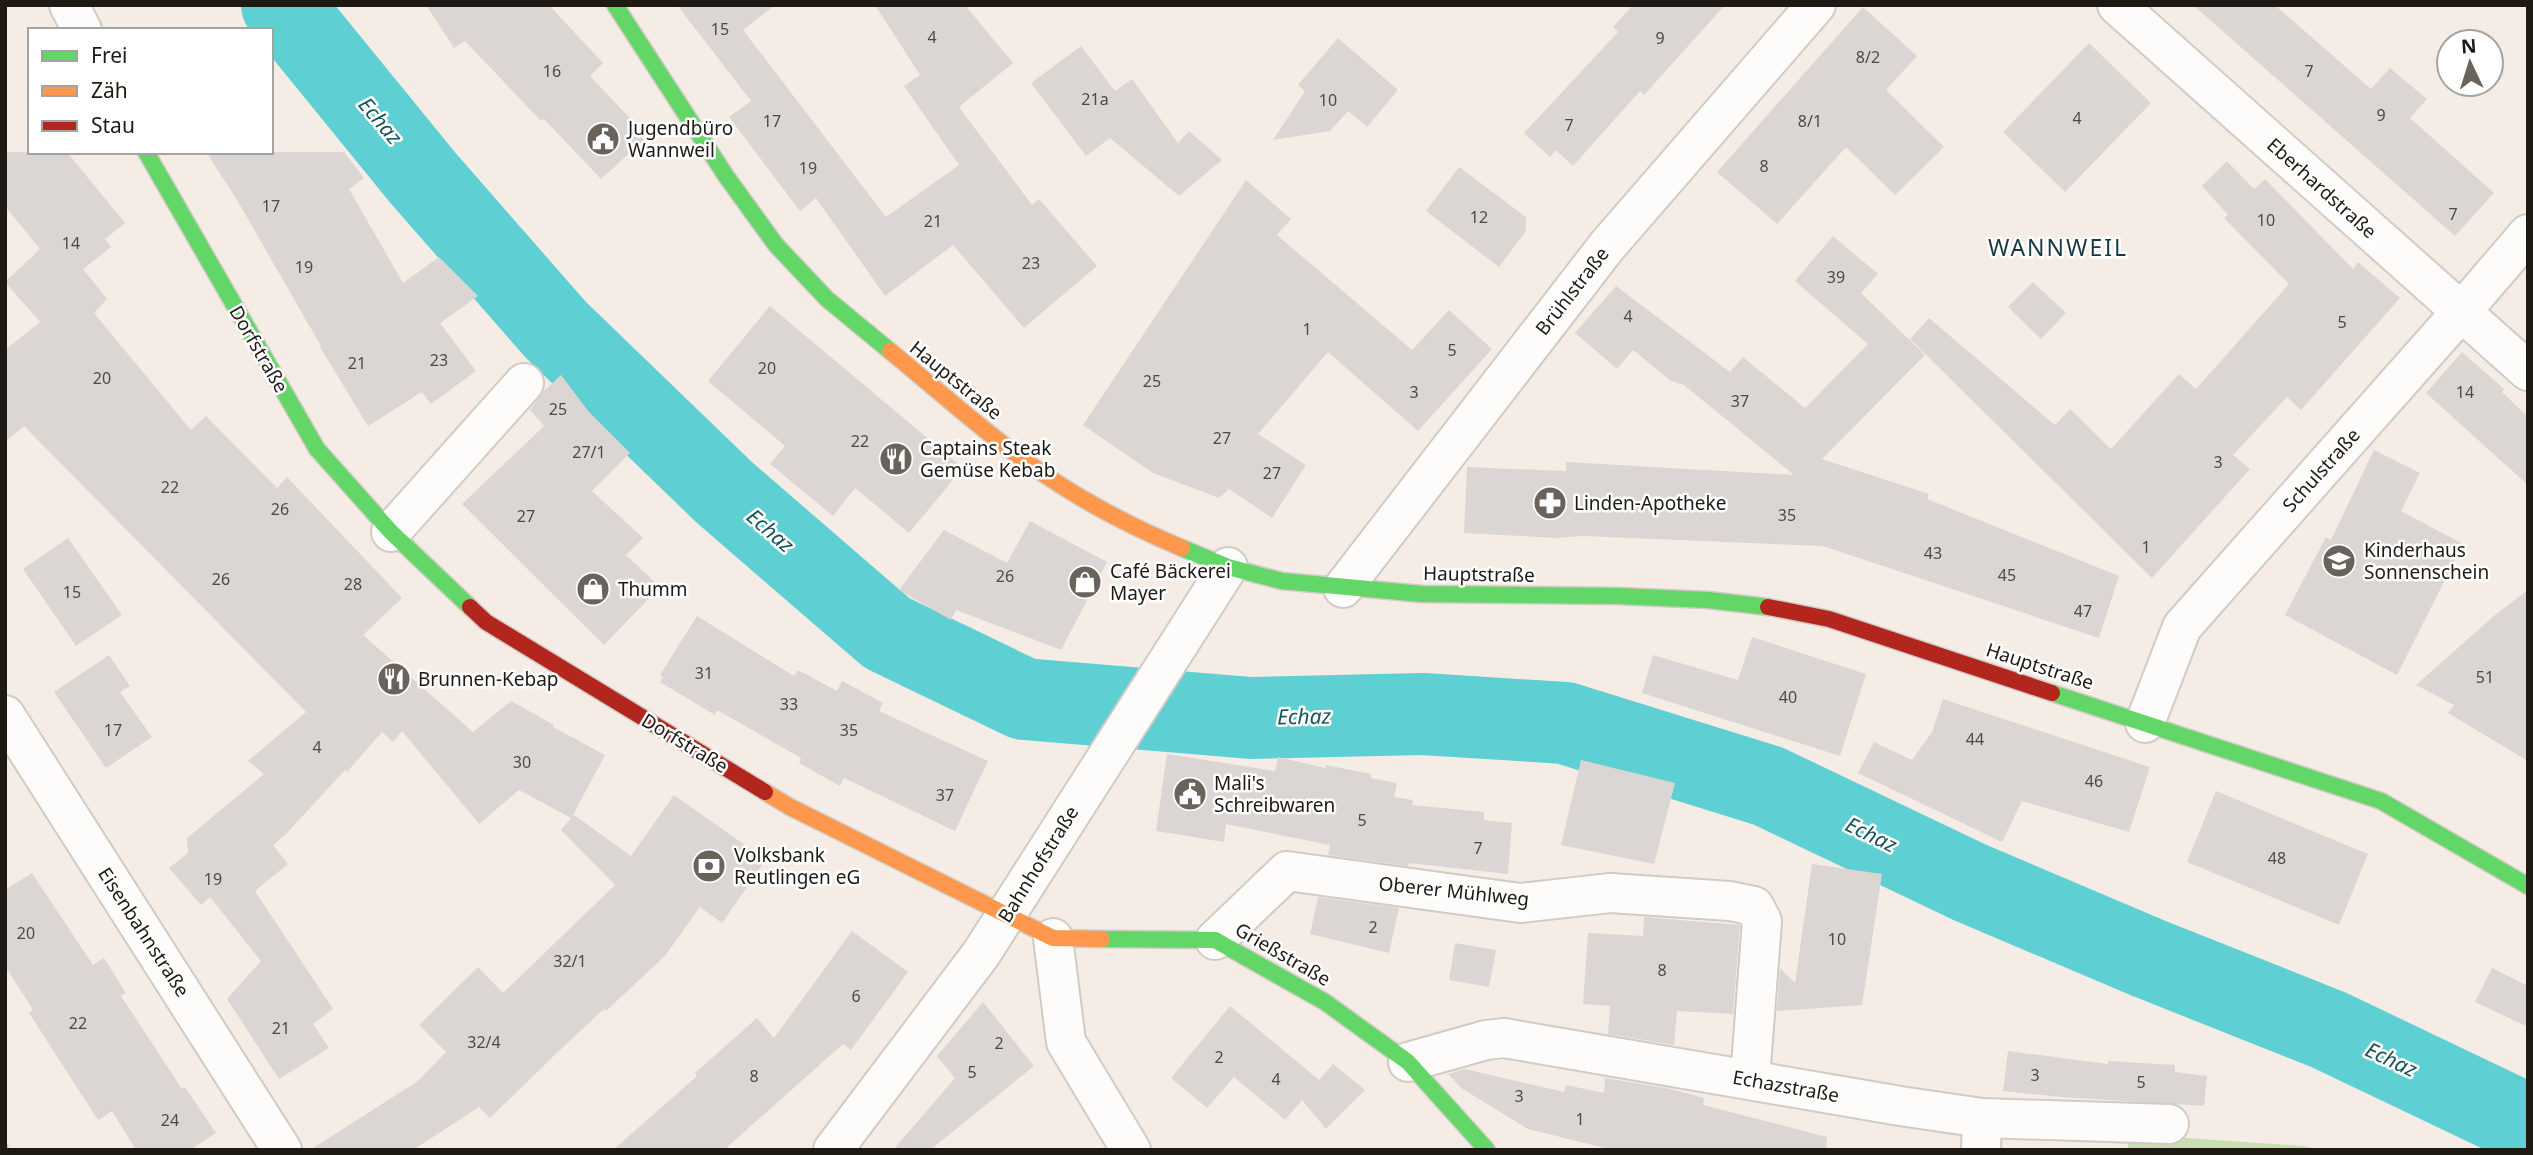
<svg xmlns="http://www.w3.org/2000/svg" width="2533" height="1155" viewBox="0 0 2533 1155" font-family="'Noto Sans',sans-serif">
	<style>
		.green { fill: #cadeb5 }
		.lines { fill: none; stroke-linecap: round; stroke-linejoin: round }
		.river { stroke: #5ed0d4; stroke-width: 82 }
		.building { fill: #dbd5d4 }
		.street-casing { stroke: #d1cbc5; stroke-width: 42 }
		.fast-casing { stroke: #d1cbc5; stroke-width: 19 }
		.slow-casing { stroke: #d1cbc5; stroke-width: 19 }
		.jam-casing { stroke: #d1cbc5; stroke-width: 19 }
		.street { stroke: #fefcfb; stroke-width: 38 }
		.fast { stroke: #63d668; stroke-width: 16 }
		.slow { stroke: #ff974d; stroke-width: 16 }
		.jam { stroke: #b3261e; stroke-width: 16 }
		.rail { stroke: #c1bfbd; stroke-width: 5; stroke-dasharray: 3.5 7; stroke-linecap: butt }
		.labels { text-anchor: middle; stroke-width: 5; stroke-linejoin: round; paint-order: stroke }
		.number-label { font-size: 16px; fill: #4f4a45 }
		.poi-label { font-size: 19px; fill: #1e1913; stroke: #fff; text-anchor: start }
		.street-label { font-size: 19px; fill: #1e1913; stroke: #fff }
		.water-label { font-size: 21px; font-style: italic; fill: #145356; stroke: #fff }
		.quarter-label { font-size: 23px; letter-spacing: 2px; fill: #183940; stroke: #fff }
	</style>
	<rect width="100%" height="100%" fill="#f5ede5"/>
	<path class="green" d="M2128,1134L2304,1146L2318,1150H2128Z"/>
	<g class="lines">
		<path class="river" d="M282,5L423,178L556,330L725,493L887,633L1024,699L1251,718L1423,714L1565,723L1768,786L1969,882L2148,958L2329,1030L2528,1125"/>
	</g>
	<g class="building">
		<path d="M426,5H549L603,63L590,76L643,132L640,135L644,140L601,179L544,119L541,121L465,41L454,48Z"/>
		<path d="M677,5H775L743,30L886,217L959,165L904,86L920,75L875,5H965L1013,63L959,107L1032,205L1039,199L1097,266L1024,328L953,245L885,296L816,198L800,211L729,117L751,101Z"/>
		<path d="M1633,5H1725L1644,95L1640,91L1573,166L1556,150L1550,157L1524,133L1618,32L1613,27Z"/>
		<path d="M2193,5H2275L2371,89L2390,68L2427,99L2410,118L2494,193L2455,236Z"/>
		<path d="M1863,7L1917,56L1886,90L1944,147L1895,195L1846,147L1777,224L1717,172Z"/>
		<path d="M1338,38L1398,90L1367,127L1348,111L1330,131L1273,140L1305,91L1298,85Z"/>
		<path d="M2089,43L2151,103L2065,192L2003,132Z"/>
		<path d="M1081,46L1115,91L1132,79L1178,143L1189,131L1222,160L1179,196L1110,138L1086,156L1031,83Z"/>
		<path d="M5,152H67L125,223L105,239L111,247L83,269L107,299L94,313L191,430L206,416L277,488L287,477L402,598L363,635L473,732L511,701L554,725L553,727L605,755L572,817L574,815L631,856L674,795L766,860L722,923L700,907L665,956L606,1011L604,1009L562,1048L490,1118L479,1107L413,1150H310L418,1081L446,1052L419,1025L478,967L503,993L615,885L561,830L571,818L519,790L479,824L402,731L393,742L382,732L347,772L345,770L286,834L273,845L288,864L255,891L333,1009L313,1024L329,1048L279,1079L227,999L261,961L210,897L201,905L169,868L188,853L187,838L264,774L248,761L306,712L24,426L5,442V350L40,322L5,282L40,249L5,206Z"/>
		<path d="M206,152H344L364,178L349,189L403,283L439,257L478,296L440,323L476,371L431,404L422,392L368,426L320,347L321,346L237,200Z"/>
		<path d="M2227,161L2254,189L2265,179L2353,269L2358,262L2400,298L2301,410L2287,397L2233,455L2250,469L2152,578L1910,339L1929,318L2055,425L2070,409L2111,449L2179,374L2196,389L2289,284L2224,218L2228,215L2202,186Z"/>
		<path d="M1459,167L1526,217V231L1499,267L1426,211Z"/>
		<path d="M1246,180L1291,219L1277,235L1412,350L1449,310L1492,349L1418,431L1328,352L1258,434L1306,465L1272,518L1229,489L1219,498L1153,473L1083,425Z"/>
		<path d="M1833,236L1878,274L1861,293L1925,355L1822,459L1929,494L1927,499L2119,576L2099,638L1823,546L1583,536L1556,538L1464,533L1467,467L1566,471V462L1794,475L1684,385L1671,381L1633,350L1617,369L1575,333L1616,286L1730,372L1743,357L1805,408L1868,344L1795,281Z"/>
		<path d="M2033,282L2066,313L2041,339L2008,307Z"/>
		<path d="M770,306L963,468L909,533L855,488L833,516L770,464L785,446L708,381Z"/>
		<path d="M2462,352L2504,389L2502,392L2528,417V485L2426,393Z"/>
		<path d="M561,375L589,412L630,453L592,491L643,538L626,555L660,587L604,645L462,504L544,426L530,410L544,391Z"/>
		<path d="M2374,450L2420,473L2401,511L2463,544L2397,675L2285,615L2326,537L2331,540Z"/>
		<path d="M1030,521L1107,562L1061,650L956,610L951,620L899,590L944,530L1007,563Z"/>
		<path d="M68,538L122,615L76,646L23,569Z"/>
		<path d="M2528,590V761L2448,713L2454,705L2416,685L2495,615Z"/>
		<path d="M697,616L794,676L798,670L837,691L842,681L883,703L879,711L988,761L955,831L844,778L840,786L799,763L801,758L717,710L715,715L660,682L663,677L660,675Z"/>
		<path d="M1752,637L1866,674L1840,756L1642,693L1653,655L1738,680Z"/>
		<path d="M109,655L130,686L120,692L152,737L106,768L54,692Z"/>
		<path d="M1943,699L2150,767L2129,832L2022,801L2002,842L1858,773L1874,742L1912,760L1932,732Z"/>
		<path d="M1167,754L1275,771L1278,757L1325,768L1326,765L1371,774V778L1397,783L1394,797L1413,800L1412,805L1484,812V820L1512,823L1508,874L1409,863L1408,866L1328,855L1330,845L1226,824L1224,842L1156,831Z"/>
		<path d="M1581,760L1675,783L1654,864L1561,845Z"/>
		<path d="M2216,791L2368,854L2339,925L2187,862Z"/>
		<path d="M1812,864L1882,874L1862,1005L1777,1011L1780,968L1795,983Z"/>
		<path d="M32,873L93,965L104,958L126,993L121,996L182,1089L185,1087L216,1133L190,1150H136L112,1111L98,1120L29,1013L33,1010L5,966V890Z"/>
		<path d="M1318,897L1399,908L1389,953L1310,934Z"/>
		<path d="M1644,917L1740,925L1733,1014L1677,1011L1674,1045L1608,1034L1610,1006L1583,1004L1588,933L1643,936Z"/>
		<path d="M852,931L908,972L851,1050L843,1044L724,1150H613L697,1076L695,1073L757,1018L774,1038Z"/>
		<path d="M1455,943L1496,950L1489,987L1449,980Z"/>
		<path d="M2492,968L2528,986V1027L2475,1002Z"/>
		<path d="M983,1002L1034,1066L930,1150H893L955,1078L937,1056Z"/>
		<path d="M1230,1006L1319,1080L1333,1064L1365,1090L1326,1129L1302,1100L1285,1120L1234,1077L1207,1108L1171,1078Z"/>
		<path d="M2008,1051L2108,1064V1061L2175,1065V1072L2207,1076L2204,1106L2062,1097L2003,1091Z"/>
		<path d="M1465,1069L1564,1092L1566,1085L1604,1093L1605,1078L1671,1089L1704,1098L1703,1105L1827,1137L1826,1150H1613L1528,1129L1461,1088L1448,1074Z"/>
	</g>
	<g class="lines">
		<defs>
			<g id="street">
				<path d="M69,5L82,30"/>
				<path d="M2117,5L2528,371"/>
				<path d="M391,532L524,383"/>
				<path d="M1343,588L1607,246L1816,5"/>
				<path d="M5,715L282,1150"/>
				<path d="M2145,723L2182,627L2461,312L2528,234"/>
				<path d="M1053,938L1066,1042L1131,1150"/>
				<path d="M1215,940L1287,871L1520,903L1610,893L1730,901L1754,906L1762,921L1750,1079"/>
				<path d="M1408,1062L1486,1040L1504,1038L1900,1106L1982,1118L2169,1124"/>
				<path d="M833,1150L981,954L1228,567"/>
				<path d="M1981,1150L1982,1118"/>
			</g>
			<g id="fast">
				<path d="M615,5L726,176L776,245L827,299L890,351"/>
				<path d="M146,152L317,449L391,532L470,607"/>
				<path d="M1182,548L1228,567L1282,581L1422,594L1618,596L1708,600L1768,607"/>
				<path d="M2052,693L2381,801L2528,886"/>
				<path d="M1102,939L1215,940L1325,1002L1408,1062L1487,1150"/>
			</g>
			<g id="slow">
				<path d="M890,351C941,393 991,438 1045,475C1088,504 1134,528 1182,548"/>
				<path d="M765,792L790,807L1053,938L1102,939"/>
			</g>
			<g id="jam">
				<path d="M470,607L486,622L765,792"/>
				<path d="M1768,607L1829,619L2052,693"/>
			</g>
		</defs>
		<use href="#street" class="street-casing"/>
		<use href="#fast" class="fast-casing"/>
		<use href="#slow" class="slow-casing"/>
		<use href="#jam" class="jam-casing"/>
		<use href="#street" class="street"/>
		<use href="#fast" class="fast"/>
		<use href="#slow" class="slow"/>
		<use href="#jam" class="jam"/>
		<path class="rail" d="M5,1145L8,1150"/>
	</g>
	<defs>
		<symbol id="civic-disc" viewBox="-11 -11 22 22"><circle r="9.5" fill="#69635c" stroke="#fff"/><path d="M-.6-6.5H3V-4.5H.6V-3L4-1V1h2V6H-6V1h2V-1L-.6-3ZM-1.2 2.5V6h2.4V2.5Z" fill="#fff"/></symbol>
		<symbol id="restaurant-disc" viewBox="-11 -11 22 22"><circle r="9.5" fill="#69635c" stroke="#fff"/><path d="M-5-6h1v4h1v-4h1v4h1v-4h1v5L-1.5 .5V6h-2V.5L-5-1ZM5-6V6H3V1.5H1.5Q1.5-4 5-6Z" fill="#fff"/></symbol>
		<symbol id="pharmacy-disc" viewBox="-11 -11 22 22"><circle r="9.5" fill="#69635c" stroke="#fff"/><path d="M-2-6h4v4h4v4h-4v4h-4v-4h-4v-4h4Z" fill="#fff"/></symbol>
		<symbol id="school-disc" viewBox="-11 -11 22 22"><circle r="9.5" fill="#69635c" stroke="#fff"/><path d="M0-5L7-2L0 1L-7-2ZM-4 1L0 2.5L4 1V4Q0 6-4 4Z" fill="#fff"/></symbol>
		<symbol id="shop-disc" viewBox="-11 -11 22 22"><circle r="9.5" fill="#69635c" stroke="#fff"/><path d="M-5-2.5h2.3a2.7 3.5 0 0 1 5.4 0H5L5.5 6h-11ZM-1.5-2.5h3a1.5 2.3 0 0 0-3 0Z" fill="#fff"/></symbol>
		<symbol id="bank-disc" viewBox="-11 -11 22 22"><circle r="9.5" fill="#69635c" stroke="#fff"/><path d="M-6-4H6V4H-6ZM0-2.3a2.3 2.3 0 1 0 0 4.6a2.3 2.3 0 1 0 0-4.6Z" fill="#fff"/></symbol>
	</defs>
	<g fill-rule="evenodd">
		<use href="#civic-disc" x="584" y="120" width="38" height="38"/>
		<use href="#restaurant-disc" x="877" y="440" width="38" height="38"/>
		<use href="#pharmacy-disc" x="1531" y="484" width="38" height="38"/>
		<use href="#school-disc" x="2320" y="542" width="38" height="38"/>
		<use href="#shop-disc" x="1066" y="563" width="38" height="38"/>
		<use href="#shop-disc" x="574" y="570" width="38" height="38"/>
		<use href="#restaurant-disc" x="375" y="660" width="38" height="38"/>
		<use href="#civic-disc" x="1171" y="775" width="38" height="38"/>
		<use href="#bank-disc" x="690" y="847" width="38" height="38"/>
	</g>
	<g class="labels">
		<g class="number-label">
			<text x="720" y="35">15</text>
			<text x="932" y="43">4</text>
			<text x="1660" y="44">9</text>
			<text x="1868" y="63">8/2</text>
			<text x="552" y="77">16</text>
			<text x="2309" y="77">7</text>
			<text x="1095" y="105">21a</text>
			<text x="1328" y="106">10</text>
			<text x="2381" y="121">9</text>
			<text x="2077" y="124">4</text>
			<text x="772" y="127">17</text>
			<text x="1810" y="127">8/1</text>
			<text x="1569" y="131">7</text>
			<text x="1764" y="172">8</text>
			<text x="808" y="174">19</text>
			<text x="271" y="212">17</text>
			<text x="2453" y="220">7</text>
			<text x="1479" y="223">12</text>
			<text x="2266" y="226">10</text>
			<text x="933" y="227">21</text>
			<text x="71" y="249">14</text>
			<text x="1031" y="269">23</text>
			<text x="304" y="273">19</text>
			<text x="1836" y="283">39</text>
			<text x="1628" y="322">4</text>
			<text x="2342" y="328">5</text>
			<text x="1307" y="335">1</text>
			<text x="1452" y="356">5</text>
			<text x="439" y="366">23</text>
			<text x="357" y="369">21</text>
			<text x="767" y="374">20</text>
			<text x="102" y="384">20</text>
			<text x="1152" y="387">25</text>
			<text x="1414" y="398">3</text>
			<text x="2465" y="398">14</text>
			<text x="1740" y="407">37</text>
			<text x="558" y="415">25</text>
			<text x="1222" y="444">27</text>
			<text x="860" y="447">22</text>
			<text x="589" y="458">27/1</text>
			<text x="2218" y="468">3</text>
			<text x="1272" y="479">27</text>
			<text x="170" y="493">22</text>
			<text x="280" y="515">26</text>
			<text x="1787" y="521">35</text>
			<text x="526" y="522">27</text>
			<text x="2146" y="553">1</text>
			<text x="1933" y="559">43</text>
			<text x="2007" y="581">45</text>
			<text x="1005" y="582">26</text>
			<text x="221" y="585">26</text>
			<text x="353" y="590">28</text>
			<text x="72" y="598">15</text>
			<text x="2083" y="617">47</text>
			<text x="704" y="679">31</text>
			<text x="2485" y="683">51</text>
			<text x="1788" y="703">40</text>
			<text x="789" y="710">33</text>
			<text x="113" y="736">17</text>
			<text x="849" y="736">35</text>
			<text x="1975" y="745">44</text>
			<text x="317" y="753">4</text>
			<text x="522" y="768">30</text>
			<text x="2094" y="787">46</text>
			<text x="945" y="801">37</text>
			<text x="1362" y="826">5</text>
			<text x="1478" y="854">7</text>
			<text x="2277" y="864">48</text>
			<text x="213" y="885">19</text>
			<text x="1373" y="933">2</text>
			<text x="26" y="939">20</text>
			<text x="1837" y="945">10</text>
			<text x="570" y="967">32/1</text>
			<text x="1662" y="976">8</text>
			<text x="856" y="1002">6</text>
			<text x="78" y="1029">22</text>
			<text x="281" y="1034">21</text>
			<text x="484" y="1048">32/4</text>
			<text x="999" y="1049">2</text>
			<text x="1219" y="1063">2</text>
			<text x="972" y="1078">5</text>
			<text x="2035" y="1081">3</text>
			<text x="754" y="1082">8</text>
			<text x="1276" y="1085">4</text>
			<text x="2141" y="1088">5</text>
			<text x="1519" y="1102">3</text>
			<text x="1580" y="1125">1</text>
			<text x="170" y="1126">24</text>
		</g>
		<g class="poi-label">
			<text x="628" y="135">Jugendbüro<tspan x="628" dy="22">Wannweil</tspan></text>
			<text x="920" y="455">Captains Steak<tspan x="920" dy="22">Gemüse Kebab</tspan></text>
			<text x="1574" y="510">Linden-Apotheke</text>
			<text x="2364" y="557">Kinderhaus<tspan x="2364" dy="22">Sonnenschein</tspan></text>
			<text x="1110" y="578">Café Bäckerei<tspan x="1110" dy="22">Mayer</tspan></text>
			<text x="618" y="596">Thumm</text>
			<text x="418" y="686">Brunnen-Kebap</text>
			<text x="1214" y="790">Mali's<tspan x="1214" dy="22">Schreibwaren</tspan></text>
			<text x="734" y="862">Volksbank<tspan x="734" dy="22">Reutlingen eG</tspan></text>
		</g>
		<g class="street-label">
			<text transform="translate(2322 188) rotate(42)" y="7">Eberhardstraße</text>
			<text transform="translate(1572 291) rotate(-52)" y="7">Brühlstraße</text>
			<text transform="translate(259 349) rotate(60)" y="7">Dorfstraße</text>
			<text transform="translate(956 380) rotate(39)" y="7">Hauptstraße</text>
			<text transform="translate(2321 470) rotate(-48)" y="7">Schulstraße</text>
			<text transform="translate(1479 574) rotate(1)" y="7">Hauptstraße</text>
			<text transform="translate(2040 666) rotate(18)" y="7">Hauptstraße</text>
			<text transform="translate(685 743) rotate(31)" y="7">Dorfstraße</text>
			<text transform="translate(1038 864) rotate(-58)" y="7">Bahnhofstraße</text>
			<text transform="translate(1454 891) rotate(6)" y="7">Oberer Mühlweg</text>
			<text transform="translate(144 932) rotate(57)" y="7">Eisenbahnstraße</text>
			<text transform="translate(1283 954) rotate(30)" y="7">Grießstraße</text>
			<text transform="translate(1786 1086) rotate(10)" y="7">Echazstraße</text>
		</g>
		<g class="water-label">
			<text transform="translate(380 121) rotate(50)" y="7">Echaz</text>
			<text transform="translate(770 531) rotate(41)" y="7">Echaz</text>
			<text transform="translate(1304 717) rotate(-1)" y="7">Echaz</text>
			<text transform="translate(1871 835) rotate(26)" y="7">Echaz</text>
			<text transform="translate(2391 1060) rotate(25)" y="7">Echaz</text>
		</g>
		<g class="quarter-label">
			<text x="2058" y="256">WANNWEIL</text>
		</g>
	</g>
	<rect width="2533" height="1155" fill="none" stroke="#1e1913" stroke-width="14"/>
	<rect x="28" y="28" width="245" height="126" fill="#ffffff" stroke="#a5a3a1" stroke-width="2"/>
	<rect x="42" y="51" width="35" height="10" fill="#63d668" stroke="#a5a3a1" stroke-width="2"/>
	<text x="91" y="63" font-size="21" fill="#1e1913">Frei</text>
	<rect x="42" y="86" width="35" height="10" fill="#ff974d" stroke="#a5a3a1" stroke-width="2"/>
	<text x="91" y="98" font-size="21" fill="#1e1913">Zäh</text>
	<rect x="42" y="121" width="35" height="10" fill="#b3261e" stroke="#a5a3a1" stroke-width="2"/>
	<text x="91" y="133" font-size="21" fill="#1e1913">Stau</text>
	<g transform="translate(2470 63) rotate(356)"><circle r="33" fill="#ffffff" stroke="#a5a3a1" stroke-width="2"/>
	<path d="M0-5L12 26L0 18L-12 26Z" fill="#69635c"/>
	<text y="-10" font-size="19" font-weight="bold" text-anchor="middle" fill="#1e1913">N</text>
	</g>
</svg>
